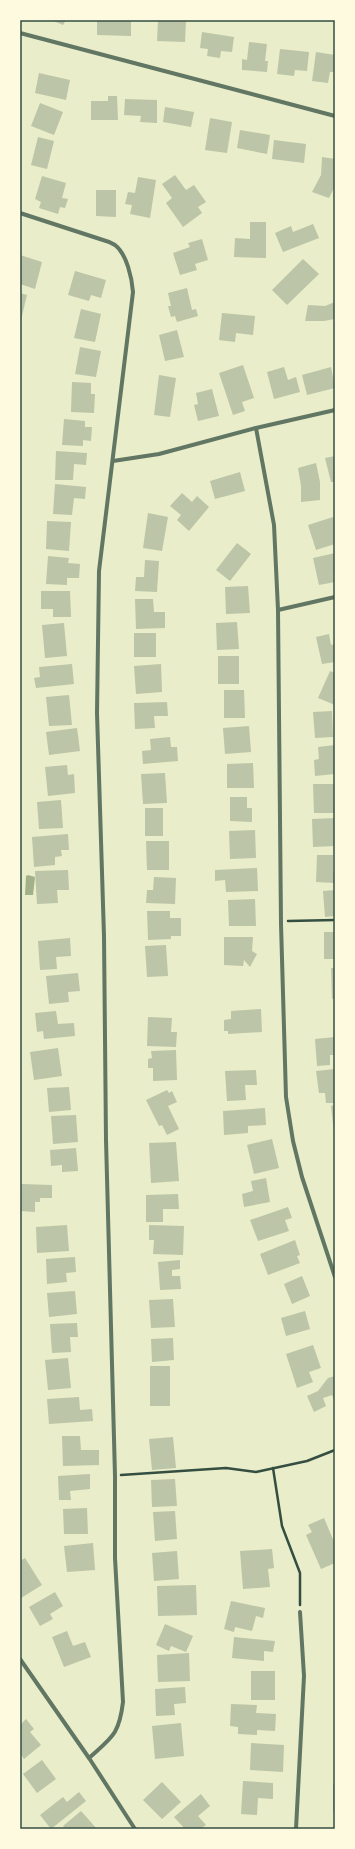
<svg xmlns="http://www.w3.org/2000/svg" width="355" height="1849" viewBox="0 0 355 1849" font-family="'Playfair Display',serif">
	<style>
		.water { fill: #a3b18a }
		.building { fill: #bcc5a7 }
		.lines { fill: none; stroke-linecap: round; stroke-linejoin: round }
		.path { stroke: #344e41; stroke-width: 2.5 }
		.minor { stroke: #617663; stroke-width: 4 }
		.neatline { fill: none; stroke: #344e41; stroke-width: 1.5 }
	</style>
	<rect width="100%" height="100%" fill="#e9edc9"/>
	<path class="water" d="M28,875L35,877L33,895H25L26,876Z"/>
	<g class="building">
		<path d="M51,20H66L63,25Z"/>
		<path d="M97,20H131V36L97,35Z"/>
		<path d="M158,20L186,21L185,42L157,41Z"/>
		<path d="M202,32L234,37L232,52L221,51L220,58L207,56L208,49L200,48Z"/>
		<path d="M249,42L267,44L265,61H268L267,72L242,70V59L247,60Z"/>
		<path d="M280,49L309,52L307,71L295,70L294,76L277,74Z"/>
		<path d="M316,52L335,55V72H330L328,83L312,81Z"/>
		<path d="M39,73L70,80L66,100L35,93Z"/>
		<path d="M108,96H117L118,120H91V101H108Z"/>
		<path d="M125,99L157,100V123L140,122L141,116L124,115Z"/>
		<path d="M40,103L63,112L54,135L31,126Z"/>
		<path d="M165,107L194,112L191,127L163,122Z"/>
		<path d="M210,118L232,122L227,153L205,150Z"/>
		<path d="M240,130L270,135L267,154L237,148Z"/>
		<path d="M38,137L54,141L47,169L31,165Z"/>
		<path d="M274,140L306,144L304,163L272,159Z"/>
		<path d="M322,157L335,159V186L329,198L312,192L321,175Z"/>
		<path d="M175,175L186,190L194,185L206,202L198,207L202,213L183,227L166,203L172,198L162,184Z"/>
		<path d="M42,176L66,183L62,198L68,199L65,208L60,207L58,214L39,208L41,202L35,199Z"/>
		<path d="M138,177L156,180L150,218L130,214L132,205L125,204L128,192L135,193Z"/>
		<path d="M96,190H116V217L96,216Z"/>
		<path d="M250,222H266V258L234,257L235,238L250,239Z"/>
		<path d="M313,224L319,238L283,252L275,233L291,226L293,232Z"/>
		<path d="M202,239L208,260L195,264L197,270L180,275L173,253L190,247L188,243Z"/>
		<path d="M20,255L42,262L35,289L20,284Z"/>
		<path d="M303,259L319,274L287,305L272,290Z"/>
		<path d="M75,271L106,280L101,298L91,295L89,301L68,295Z"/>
		<path d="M187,288L192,310L196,309L198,316L177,322L175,316L171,317L168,306H171L168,293Z"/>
		<path d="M20,293L27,295L21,320H20Z"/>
		<path d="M335,302V319L324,321H305L308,305L325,306Z"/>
		<path d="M81,309L101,314L95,342L74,338Z"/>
		<path d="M222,313L255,316L253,335L236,333L235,342L219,340Z"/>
		<path d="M177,330L184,357L165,361L159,335Z"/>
		<path d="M80,347L101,351L96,377L75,374Z"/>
		<path d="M243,365L254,398L242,402L245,411L233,415L219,373Z"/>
		<path d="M284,367L288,380L296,377L300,392L274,399L267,372Z"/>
		<path d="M331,367L335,388L307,395L302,375Z"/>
		<path d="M159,375L176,378L170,417L154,415Z"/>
		<path d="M72,382L91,383V394H95L94,413L71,412Z"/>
		<path d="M212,389L219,416L198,421L194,405L198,404L196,393Z"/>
		<path d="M64,419L85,421V427H92L91,441L83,440V446L62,445Z"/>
		<path d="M56,451L87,453L86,465L74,464L73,480H55Z"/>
		<path d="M335,456V482H331L325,458Z"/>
		<path d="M316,463L320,482V500L301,502V486L298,468Z"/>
		<path d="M240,472L245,491L215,499L210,481Z"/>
		<path d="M55,484L86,487L85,499L74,498L72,515L53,514Z"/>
		<path d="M182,493L192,502L197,496L209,507L189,531L177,520L181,515L170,506Z"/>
		<path d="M148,513L168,517L162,551L143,548Z"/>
		<path d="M333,517L335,524V544L316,550L308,525Z"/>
		<path d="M47,521L71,522L69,551L46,549Z"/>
		<path d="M237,543L251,554L230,581L216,570Z"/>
		<path d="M335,553V574L333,575L335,582L319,585L313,558Z"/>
		<path d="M48,556L69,558L68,563L80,564L79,578H67V585L46,584Z"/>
		<path d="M145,560L159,561L157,592L135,591L136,577H144Z"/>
		<path d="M248,586L250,613L226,614L225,587Z"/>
		<path d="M41,591H70L71,617H53V609H41Z"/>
		<path d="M135,599H153L154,612H165V628L136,629Z"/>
		<path d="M237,622L239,649L217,650L216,623Z"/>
		<path d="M64,623L67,656L45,658L42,625Z"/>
		<rect x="134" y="633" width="22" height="24"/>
		<path d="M329,634L331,645L335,644V662L322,664L316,637Z"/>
		<rect x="218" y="656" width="21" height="28"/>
		<path d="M72,664L74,684L36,688L34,678L40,677L39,667Z"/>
		<path d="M161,664L162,692L136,694L134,666Z"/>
		<path d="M330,671L335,673V705L318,698Z"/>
		<path d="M224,690H244L245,718H224Z"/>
		<path d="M69,695L72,725L49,726L46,697Z"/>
		<path d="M167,702L168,716H154L155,728L135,729L134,703Z"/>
		<path d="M332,711L333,737L315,738L313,712Z"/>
		<path d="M249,726L251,752L225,754L223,728Z"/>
		<path d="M77,728L80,751L49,755L46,732Z"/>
		<path d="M170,737L171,747H177L178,761L143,764L142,751L151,750L150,739Z"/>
		<path d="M335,745V774L315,776L314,760L319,759L318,747Z"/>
		<path d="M253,763L254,788H227V764Z"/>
		<path d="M67,765L68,775L74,774L75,793L48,796L45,767Z"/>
		<path d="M165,773L167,803L143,804L141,774Z"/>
		<path d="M313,784H335V813H314Z"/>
		<path d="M230,797H247V808H252V822L230,821Z"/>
		<path d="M61,800L63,828L39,829L37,802Z"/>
		<rect x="145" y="808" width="18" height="28"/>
		<path d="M335,818V846L313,847L312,819Z"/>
		<path d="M255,830L256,858L230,859L229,831Z"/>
		<path d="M68,834L69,850H61L62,856L55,857V865L34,867L32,837Z"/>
		<path d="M146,841H169V870H147Z"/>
		<path d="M317,855H333V872L335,871V883L316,882Z"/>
		<path d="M257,868L258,891L226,892L225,880L215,881V870Z"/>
		<path d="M68,870L69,890H57L58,903L37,904L35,871Z"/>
		<path d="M154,877L176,878L175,904L146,903L147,890H153Z"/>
		<path d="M335,890V916L325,917L323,891Z"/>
		<path d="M255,899L256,926H229L228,900Z"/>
		<path d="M147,911H170V918H181V936H171V939L148,940Z"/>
		<rect x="324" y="932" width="11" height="27"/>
		<path d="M224,937H253L252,951L257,954L250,967L244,960L243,966L224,965Z"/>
		<path d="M70,938L71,956L56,957L57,969L40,970L38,941Z"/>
		<path d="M166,945L168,976L147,977L145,946Z"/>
		<path d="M331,968H335V998L332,999Z"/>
		<path d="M78,973L80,991L68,992L69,1002L49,1004L46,976Z"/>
		<path d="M261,1009L262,1032L228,1034V1031H224V1020L231,1019V1011Z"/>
		<path d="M56,1011L58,1024L74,1023L75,1036L44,1039L43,1031L37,1032L35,1013Z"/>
		<path d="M148,1017L172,1018L171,1032H177L176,1047L147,1046Z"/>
		<path d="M335,1037V1055H330V1065L317,1066L315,1039Z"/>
		<path d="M58,1048L62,1076L34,1080L30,1052Z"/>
		<path d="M176,1050L177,1080L153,1081V1068H148V1059L152,1058L151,1051Z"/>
		<path d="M335,1069V1103H326L325,1093H319L316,1071Z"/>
		<path d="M256,1070L257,1085H245L246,1100L227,1101L225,1071Z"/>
		<path d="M69,1087L71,1110L49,1112L47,1088Z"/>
		<path d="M167,1090L169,1093L172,1091L177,1102L168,1106L179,1129L167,1135L162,1125L159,1126L146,1100Z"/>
		<path d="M335,1105V1133H334L331,1106Z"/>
		<path d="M265,1108L266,1125L248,1126V1133L224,1135L223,1111Z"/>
		<path d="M76,1115L78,1142L53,1144L51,1116Z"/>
		<path d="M272,1139L279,1168L254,1174L247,1145Z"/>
		<path d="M176,1142L179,1181L151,1183L149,1143Z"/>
		<path d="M76,1148L78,1171L62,1172V1165L51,1166L50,1150Z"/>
		<path d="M266,1178L270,1202L244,1207L242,1194L253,1191L251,1181Z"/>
		<path d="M21,1184L52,1185V1198H40V1202H35V1212L20,1211Z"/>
		<path d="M178,1194L179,1209H163V1222H146V1195Z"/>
		<path d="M288,1207L292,1218L285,1220L289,1231L258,1241L250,1220Z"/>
		<path d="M67,1225L69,1251L37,1253L36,1227Z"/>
		<path d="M149,1225L184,1226L183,1255L153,1254L154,1240H149Z"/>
		<path d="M295,1240L300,1255L297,1256L300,1263L268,1275L260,1254Z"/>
		<path d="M75,1257L76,1272L66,1273L67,1282L47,1284L46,1259Z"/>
		<path d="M180,1260V1269L172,1270V1276H180L181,1289L160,1290L158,1262Z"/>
		<path d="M302,1276L310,1296L292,1304L284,1284Z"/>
		<path d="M75,1291L77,1314L49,1317L47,1293Z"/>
		<path d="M173,1299L175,1327L151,1328L149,1300Z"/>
		<path d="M305,1311L310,1329L286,1336L281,1318Z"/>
		<path d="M77,1323L78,1337H70L71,1352L52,1353L50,1324Z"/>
		<path d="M173,1338L174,1360L152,1362L151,1339Z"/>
		<path d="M313,1345L321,1368L309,1372L313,1382L297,1388L286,1354Z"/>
		<path d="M68,1358L71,1388L48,1390L45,1360Z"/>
		<rect x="150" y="1366" width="20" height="40"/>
		<path d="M335,1376V1402L332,1395L323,1398L326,1406L314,1412L307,1396L318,1391L328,1378Z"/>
		<path d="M79,1397L80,1410L92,1409L93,1421L49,1424L47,1399Z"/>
		<path d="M62,1436H80L81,1450H99V1465L63,1466Z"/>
		<path d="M173,1437L176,1468L152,1470L149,1439Z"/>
		<path d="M90,1474V1489L70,1491L71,1500H59L58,1476Z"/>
		<path d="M175,1479L177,1506L152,1507L151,1480Z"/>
		<path d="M87,1508L88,1534H64L63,1509Z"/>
		<path d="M175,1511L177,1539L155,1541L153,1512Z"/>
		<path d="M324,1518L335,1544V1563L321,1569L306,1535L312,1532L308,1525Z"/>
		<path d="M93,1543L95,1570L67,1572L64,1546Z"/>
		<path d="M272,1549L274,1568L268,1569L270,1587L243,1589L240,1551Z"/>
		<path d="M177,1551L179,1579L154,1581L152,1553Z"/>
		<path d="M25,1558L42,1585L21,1598L20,1596V1561Z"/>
		<path d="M196,1585L197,1615L158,1616L157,1586Z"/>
		<path d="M55,1592L63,1606L50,1614L53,1619L40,1626L29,1607Z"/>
		<path d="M231,1601L265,1608L263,1618L256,1616L252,1631L235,1627L234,1632L224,1629Z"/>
		<path d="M165,1624L193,1636L186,1652L171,1646L169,1651L156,1645Z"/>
		<path d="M67,1631L73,1646L85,1642L91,1657L64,1667L52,1637Z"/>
		<path d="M234,1637L275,1641L273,1652L264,1651V1661L232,1658Z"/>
		<path d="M189,1653L190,1681L158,1682L157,1655Z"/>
		<rect x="251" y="1671" width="24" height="29"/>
		<path d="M185,1687L186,1703L174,1704L175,1715L156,1716L155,1689Z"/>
		<path d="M231,1704L257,1705L256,1713L276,1714L275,1731L257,1730V1735L238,1734V1727L230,1726Z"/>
		<rect x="334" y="1710" width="1" height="13"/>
		<path d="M26,1719L34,1729L30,1732L41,1745L24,1759L20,1753V1725Z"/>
		<path d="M181,1723L184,1756L155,1759L152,1726Z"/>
		<path d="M251,1743L284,1745L283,1772L250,1770Z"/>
		<path d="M42,1760L56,1779L37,1793L23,1774Z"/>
		<path d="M243,1781L273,1783V1799L258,1798L257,1815L241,1814Z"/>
		<path d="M162,1782L181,1802L162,1819L143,1800Z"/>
		<rect x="333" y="1784" width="2" height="28"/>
		<path d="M79,1792L86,1801L51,1829L40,1815L63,1797L67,1802Z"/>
		<path d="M201,1794L210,1806L198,1816L206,1825L200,1829H185L174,1817Z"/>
		<path d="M81,1811L97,1829H66L63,1826Z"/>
	</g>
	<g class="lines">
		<g class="path">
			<path d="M288,921L335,920"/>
			<path d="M273,1468L282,1526L300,1573V1605"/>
			<path d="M121,1475L226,1468L256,1472L307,1461L335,1450"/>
		</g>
		<g class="minor">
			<path d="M20,33L335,116"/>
			<path d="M20,213L103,240C107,241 112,243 115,245C127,254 132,279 133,292L99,571L97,713L104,936L106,1140L115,1476V1558L123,1702C119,1735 112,1737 89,1758"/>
			<path d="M256,428L274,525L278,610L281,924L286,1097L293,1141L302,1177L335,1277"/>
			<path d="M113,461L159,454L256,428L335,410"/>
			<path d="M278,610L335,597"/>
			<path d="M20,1659L89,1758L135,1829"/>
			<path d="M296,1829L304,1676L300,1612"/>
		</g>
	</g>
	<rect width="355" height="1849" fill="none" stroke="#fefae0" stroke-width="42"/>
	<rect x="21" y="21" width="313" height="1807" class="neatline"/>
</svg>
